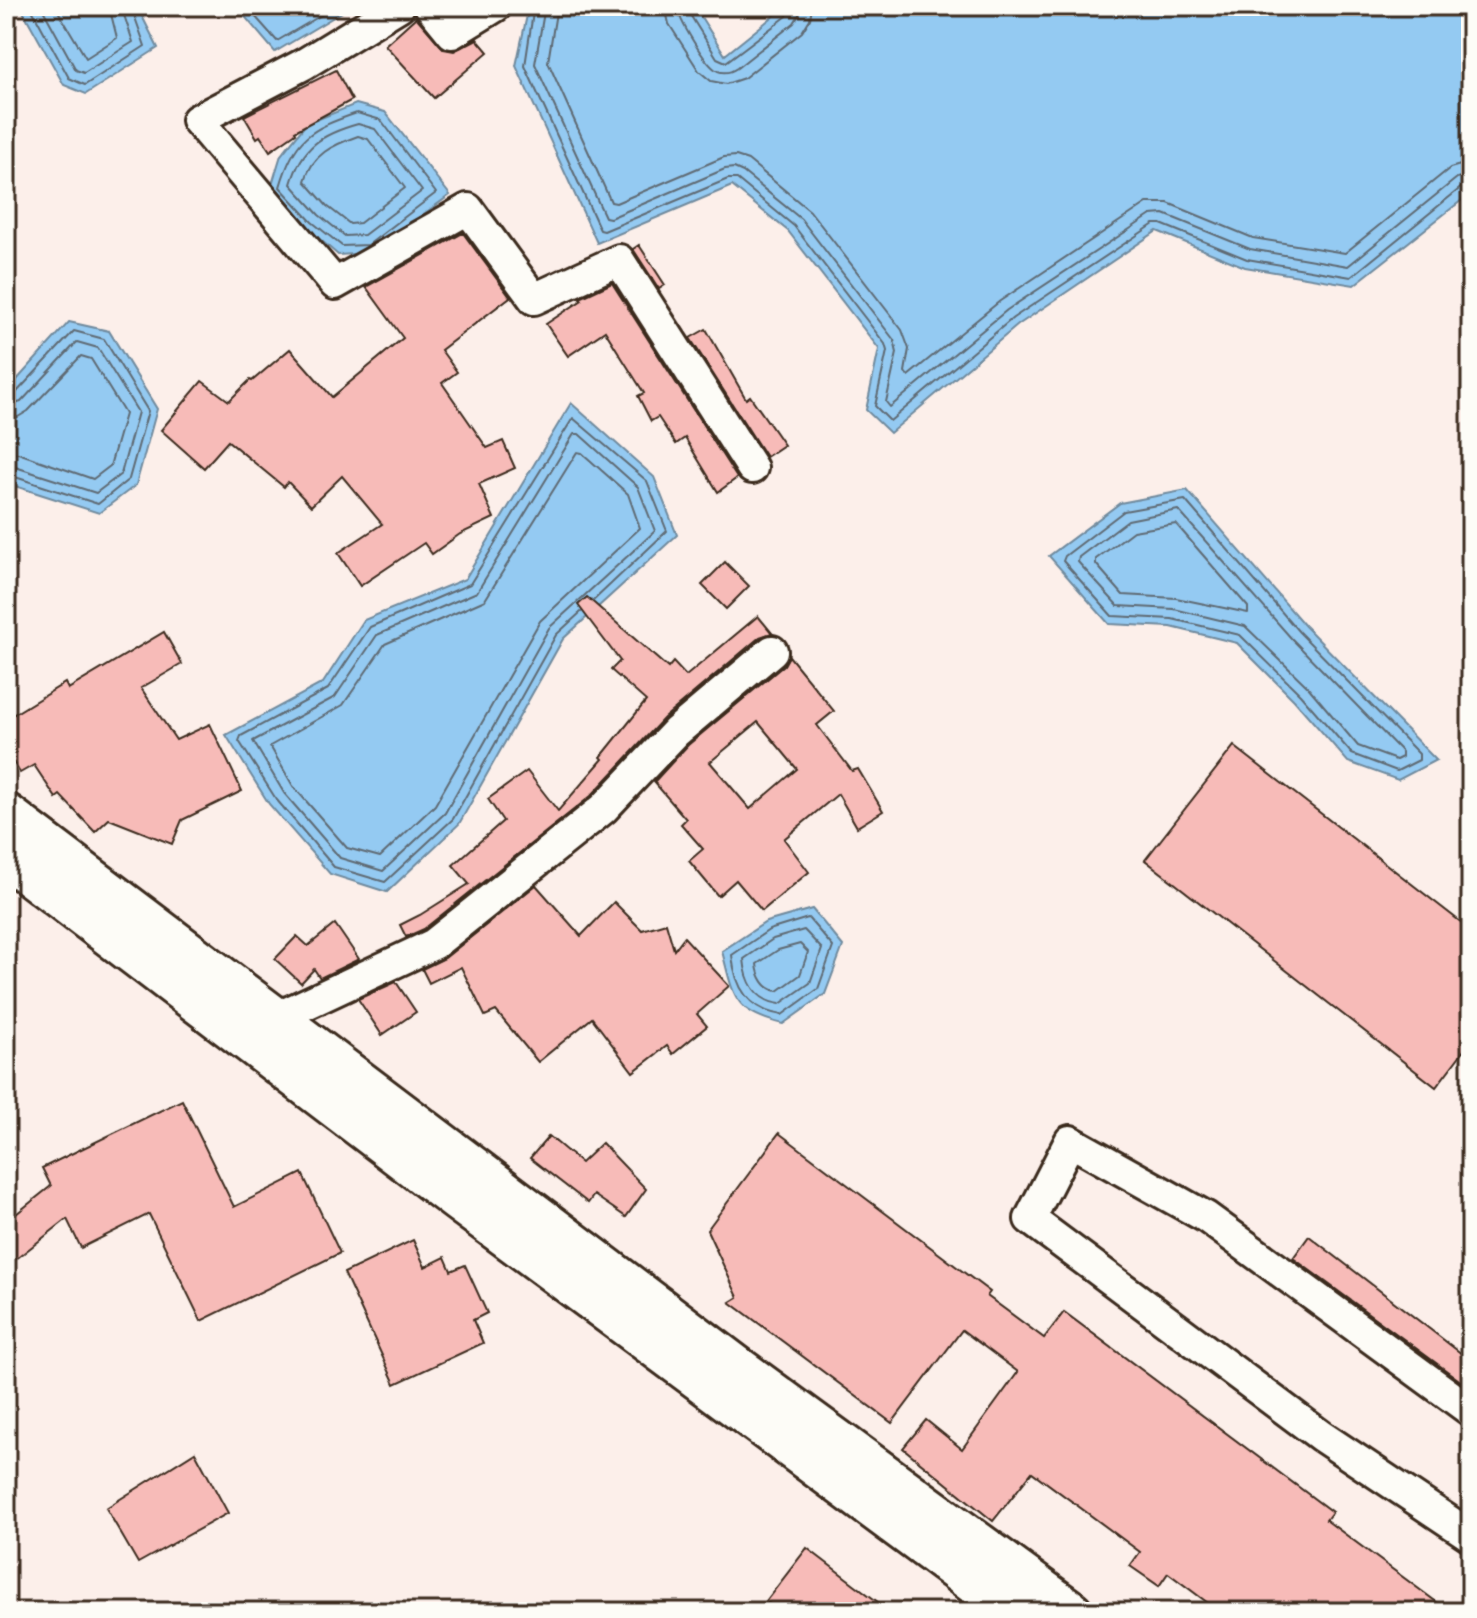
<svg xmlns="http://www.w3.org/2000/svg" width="1477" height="1618" viewBox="0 0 1477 1618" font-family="Mali,sans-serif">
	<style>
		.water { fill: #94caf2; stroke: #708a9d; stroke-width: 2 }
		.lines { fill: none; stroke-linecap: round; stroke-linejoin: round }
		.shore { stroke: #5f6a73; stroke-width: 2 }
		.building { fill: #f7bbb8; stroke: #3b2a1e; stroke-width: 2; fill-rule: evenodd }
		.street-casing { stroke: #3b2a1e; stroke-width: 36 }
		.secondary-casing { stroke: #3b2a1e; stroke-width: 48 }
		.street { stroke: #fdfcf7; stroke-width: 30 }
		.secondary { stroke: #fdfcf7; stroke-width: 42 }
	</style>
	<rect width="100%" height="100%" fill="#fcefea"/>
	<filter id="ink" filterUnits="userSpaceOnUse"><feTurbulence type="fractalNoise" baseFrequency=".0125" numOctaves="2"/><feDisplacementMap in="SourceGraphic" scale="16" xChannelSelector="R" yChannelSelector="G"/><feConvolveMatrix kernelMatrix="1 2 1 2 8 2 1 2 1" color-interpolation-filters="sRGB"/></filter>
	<g filter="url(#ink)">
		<g class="water">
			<path d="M20,6H137L158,48L86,94L64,85Z"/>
			<path d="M236,6H352L275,52Z"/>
			<path d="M529,6H694L725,55L786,6H1471V193L1354,285L1245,267L1157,231L1018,325L890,433L866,410L879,349L788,231L732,186L597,243L516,66Z"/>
			<path d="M356,104L385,112L450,195L370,253L338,255L307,228L270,191L281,155L306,124Z"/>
			<path d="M69,322L109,331L157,409L136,485L99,513L12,485L6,479V392Z"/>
			<path d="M571,403L654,477L677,535L563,639L459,824L387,892L330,874L269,804L226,735L323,683L364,620L465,579Z"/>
			<path d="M1187,490L1305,626L1436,760L1398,780L1348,762L1294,700L1237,643L1171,627L1109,624L1049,556L1120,503Z"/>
			<path d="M812,909L843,946L825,994L783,1024C733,1012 734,997 722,951L766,922Z"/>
		</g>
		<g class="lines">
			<g class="shore">
				<path d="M30,6L69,78L85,85L145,46L131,6"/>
				<path d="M41,6L76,70L84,73L133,42L121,6"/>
				<path d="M55,6L86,58L117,38L109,6"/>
				<path d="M246,6L277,41L337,6"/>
				<path d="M534,6L525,66L600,230L604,231L728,179H737L794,226L885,344L887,351L875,406L890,421L1013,318L1154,224H1161L1247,259L1351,277L1463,186L1471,184"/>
				<path d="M545,6L535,64L605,217L610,218L725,169L734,168L743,172L801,219L894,340L897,353L886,402L890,407L1007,310L1151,215L1164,214L1250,249L1348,266L1457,178L1471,174"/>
				<path d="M557,6L548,62L611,202L616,203L724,157L736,156L748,160L810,211L902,330L909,349L905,372L908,376L1000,301L1147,203H1168L1253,238L1345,253L1450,168L1471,162"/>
				<path d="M665,6L669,24L699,71L711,81L726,84L744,78L802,32L810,19L812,6"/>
				<path d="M677,6C678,19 706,66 718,71C725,74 731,72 737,68L794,23L799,15L800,6"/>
				<path d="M687,6L689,13L717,58L726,62L787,16L790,6"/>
				<path d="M357,113L381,120L436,193L368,245L342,246L312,222L280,187C294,138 310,129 357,113Z"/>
				<path d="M358,124L375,129L422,191L364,235L345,236L319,215L291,184C302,146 322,134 358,124Z"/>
				<path d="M358,136L368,139L405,188L360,223L350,224L327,206L305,181C312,154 333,145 358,136Z"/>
				<path d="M6,397L15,394L74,331L104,339L148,411L129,479L98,504L6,474"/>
				<path d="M6,407L21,402L77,342L98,348L138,412L121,474L96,493L6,464"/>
				<path d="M6,419L18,417L28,411L81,356L91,359L125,414L110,466L93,479L18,453L6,452"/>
				<path d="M574,434H579L638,487L655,531L549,628L445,813L383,871L340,858L284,793L253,741L335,697L377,635L477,592Z"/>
				<path d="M577,452L582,453L628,494L640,528L540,621L435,805L380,857L347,848L293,786L270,746L343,705L385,644L485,600Z"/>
				<path d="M1185,500L1299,632L1419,754V760L1397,771L1352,754L1300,694L1240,635L1172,619L1112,616L1063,561L1065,556L1124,511Z"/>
				<path d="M1178,510L1291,638L1402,752V757L1396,760L1358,746L1308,687L1245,626L1174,609L1118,606L1078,562L1079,557L1128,520Z"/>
				<path d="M1176,524L1248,607V613L1176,598L1123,595L1096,564V559L1133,531Z"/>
				<path d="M581,612L556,635L453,819L385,882L334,867L276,799L239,741L241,736L328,689L370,627L470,584L573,418L647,481L667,531L594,600"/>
				<path d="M808,918L833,947L818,989L782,1015C748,1010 735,987 732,955L769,930Z"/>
				<path d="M804,930L822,949L810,983L780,1004C756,1001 746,982 744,959L773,939Z"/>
				<path d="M800,944L808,952L800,975L778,991C765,990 758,976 757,964L778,950Z"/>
			</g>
		</g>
		<g class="building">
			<path d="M416,17L444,49L454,51L477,39L488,52L434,98L385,45Z"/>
			<path d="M336,70L352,100L295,131L296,133L270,151L260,136L257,138L244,116Z"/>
			<path d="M463,233L510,297L441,350L457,372L442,383L487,448L503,441L515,468L479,484L494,518L460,534L432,554L424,543L360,586L338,553L382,524L342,476L311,506L288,482L284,487L228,441L204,468L161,430L202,381L229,401L250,380L252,381L290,349L332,397L403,338L366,287Z"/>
			<path d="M639,245L665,285L659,289L633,249Z"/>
			<path d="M612,283L737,478L718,492L685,438L676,444L658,417L651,421L638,396L644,393L605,331L568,356L546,324L582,300L580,298Z"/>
			<path d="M706,329L746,399L750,396L784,445L766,457L690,338Z"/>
			<path d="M725,562L749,586L726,609L702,585Z"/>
			<path d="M587,597L668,668L673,662L686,676L758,616L772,633L760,637L664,718L591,796L424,929L406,937L400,925L420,915L469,884L453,865L503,821L488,799L527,771L558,811L603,759L601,757L646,701L611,670L620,661L578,605Z"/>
			<path d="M164,632L182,664L141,688L176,740L210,724L242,791L182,820L172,844L109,819L95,832L60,795L56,798L34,765L20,773L6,750V719L65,683L68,689Z"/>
			<path d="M789,656L834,711L817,725L852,771L858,769L883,811L857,827L838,794L784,839L809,872L762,911L736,880L718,896L689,861L703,849L681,824L686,819L654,782L688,745L784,665ZM758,722L797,769L750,809L710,762Z"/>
			<path d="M1234,746L1471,930V1041L1436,1087L1145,860Z"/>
			<path d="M536,885L581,936L614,902L642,930L666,923L674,950L684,937L729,986L697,1014L707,1026L673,1054L667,1046L633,1072L592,1018L538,1062L496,1011L485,1016L461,967L429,983L422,969L445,958Z"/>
			<path d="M335,924L359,959L320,978L314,969L301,983L275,959L297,936L308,946Z"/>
			<path d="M396,982L416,1012L382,1035L358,999Z"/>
			<path d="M182,1100L234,1207L302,1173L340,1253L201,1321L149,1214L81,1248L67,1219L6,1267V1222L51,1186L42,1168Z"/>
			<path d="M779,1133L990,1292L987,1296L1044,1338L1064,1312L1332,1512L1326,1520L1450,1612H1220L1168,1573L1159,1586L1130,1566L1140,1552L1032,1472L993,1521L903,1448L926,1420L962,1449L1018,1372L962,1330L892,1423L730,1302L738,1297L707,1230Z"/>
			<path d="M549,1136L581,1163L602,1143L646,1189L626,1217L594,1195L588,1203L530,1158Z"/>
			<path d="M1309,1236L1471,1361V1371L1462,1382L1293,1258Z"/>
			<path d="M413,1240L425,1267L445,1257L451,1271L465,1265L487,1313L473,1320L483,1343L395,1384L344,1273Z"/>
			<path d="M195,1452L228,1513L138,1563L106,1508Z"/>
			<path d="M807,1548L891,1612H781L766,1601Z"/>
		</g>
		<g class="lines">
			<defs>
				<g id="street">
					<path d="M399,6L304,64L197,120L335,284L468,209L534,299L619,260L752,468"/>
					<path d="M430,6L452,33L496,6"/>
					<path d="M274,1019L434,944L603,809L676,732L772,651"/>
					<path d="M1471,1411L1206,1217L1070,1141L1030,1219L1321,1436L1471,1536"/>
				</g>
				<g id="secondary">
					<path d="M6,815L736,1367L1071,1612"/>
					<path d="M6,856L458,1200L1014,1612"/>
				</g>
			</defs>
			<use href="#street" class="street-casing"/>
			<use href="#secondary" class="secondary-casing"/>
			<use href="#street" class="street"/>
			<use href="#secondary" class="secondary"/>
		</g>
	</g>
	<rect width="1477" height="1618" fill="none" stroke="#fdfcf7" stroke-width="32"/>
	<rect x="16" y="16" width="1445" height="1586" fill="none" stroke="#3b2a1e" stroke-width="3" filter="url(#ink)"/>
</svg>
